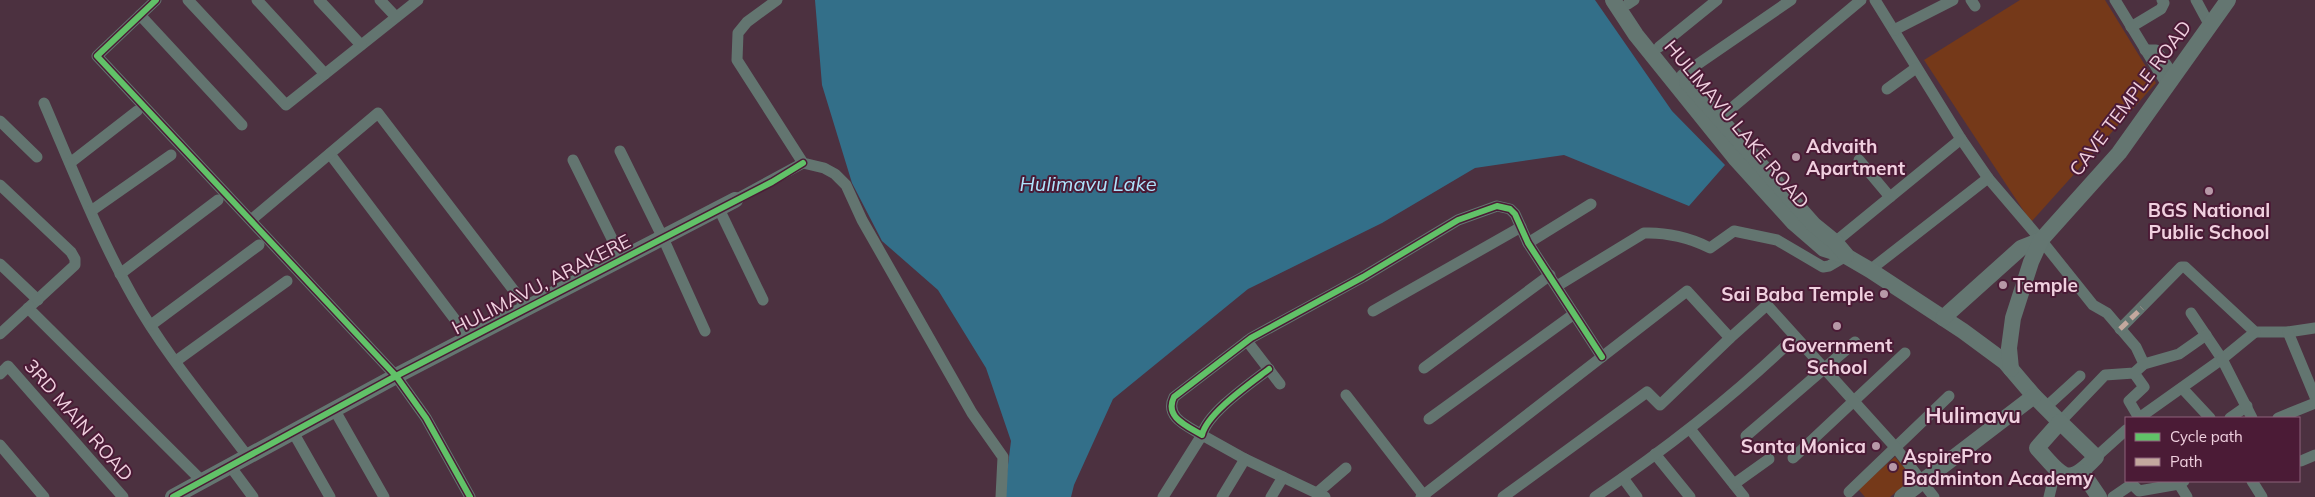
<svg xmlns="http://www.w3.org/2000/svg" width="2315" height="497" viewBox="0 0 2315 497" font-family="Mulish,sans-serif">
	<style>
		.green { fill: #753919 }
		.water { fill: #336f89 }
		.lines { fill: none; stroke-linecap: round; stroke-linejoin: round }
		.street { stroke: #637570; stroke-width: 11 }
		.secondary { stroke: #647671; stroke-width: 16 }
		.quiet { stroke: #c3a89e; stroke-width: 5; stroke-dasharray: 10 5; stroke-linecap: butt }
		.cycleway-casing { stroke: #4b1b36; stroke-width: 9 }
		.cycleway { stroke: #61c268; stroke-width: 6 }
		.poi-dot { fill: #b798a7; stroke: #4b1b36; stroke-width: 2 }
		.labels { text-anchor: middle; stroke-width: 4; stroke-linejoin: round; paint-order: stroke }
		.street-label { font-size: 19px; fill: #f0d0df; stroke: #4b1b36 }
		.poi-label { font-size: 19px; font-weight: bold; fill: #f0d0df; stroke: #4b1b36; text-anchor: start }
		.water-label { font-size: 20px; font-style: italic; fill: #aee4fd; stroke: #4b1b36 }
		.quarter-label { font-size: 21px; font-weight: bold; fill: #f0d0df; stroke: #4b1b36 }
	</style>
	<rect width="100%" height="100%" fill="#4c3140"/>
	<g class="green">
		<path d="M2020,0H2105L2156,83L2031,222L1924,60Z"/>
		<path d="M1895,457L1913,478L1890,497H1865L1858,489Z"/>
	</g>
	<path class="water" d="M815,0H1595L1672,111L1725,165L1689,206L1564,155L1475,168L1382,223L1248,289L1113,399L1074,485L1071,497H1004L1011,441L986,368L938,290L882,241L852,183L822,85Z"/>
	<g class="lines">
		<g class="street">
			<path d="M156,0L97,56L396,376L426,418L470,497"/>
			<path d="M188,0L286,105L418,0"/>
			<path d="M257,0L325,74"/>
			<path d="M319,0L361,45"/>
			<path d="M380,0L396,17"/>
			<path d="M777,0L747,22L738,33L737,60L803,163L824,168L835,174L846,185L862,220L972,413L1003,457L1001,497"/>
			<path d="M1875,0L1961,139L1988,178L2041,240L2093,305L2107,313L2136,347L2144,364"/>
			<path d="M1971,0L1975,6"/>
			<path d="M2115,0L2167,85"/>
			<path d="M2196,0L2210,26"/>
			<path d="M1628,4L1634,0"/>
			<path d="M140,15L242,125"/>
			<path d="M2131,27L2161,9L2164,3L2162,0"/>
			<path d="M1894,30L1953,0"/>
			<path d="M1659,47L1717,0"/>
			<path d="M2145,50H2156L2174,76"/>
			<path d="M1682,75L1791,0"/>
			<path d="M1887,89L1916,68"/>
			<path d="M44,103C72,168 98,235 133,297C165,354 209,405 248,457"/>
			<path d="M0,121L37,157"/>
			<path d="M1715,122L1861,0"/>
			<path d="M620,151L663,238L705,331"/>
			<path d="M330,154L469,338"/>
			<path d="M573,160L622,259"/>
			<path d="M1859,160L1890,197"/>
			<path d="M70,163L137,111"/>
			<path d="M0,185L71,252L75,259V265L0,334"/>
			<path d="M735,200L803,163"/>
			<path d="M719,209L763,300"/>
			<path d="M91,211L171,155"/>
			<path d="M251,220L378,113L528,309"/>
			<path d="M1835,242L1961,139"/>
			<path d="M1528,243L1591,204"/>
			<path d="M0,264L38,300"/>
			<path d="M1870,270L1988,178"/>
			<path d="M120,274L218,200"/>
			<path d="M1557,286L1644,233C1666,232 1691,238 1710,248L1734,231L1777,240L1823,267L1829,266L1846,256"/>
			<path d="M28,308L202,481"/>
			<path d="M1373,311L1521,227"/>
			<path d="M151,325L259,245"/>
			<path d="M2120,329L2181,267H2185L2255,332H2288L2315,328"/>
			<path d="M2288,332L2315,397"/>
			<path d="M1247,341L1280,384"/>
			<path d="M176,361L287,281"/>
			<path d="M1424,368L1550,275"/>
			<path d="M1269,369C1251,383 1207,413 1202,435C1187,426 1164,417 1174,397L1251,338L1363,277L1458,220L1497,206L1510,209L1515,214L1528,243L1602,357"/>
			<path d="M2134,373L2144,387L2129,401L2139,418"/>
			<path d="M0,374L8,366L123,497"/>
			<path d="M2182,388L2210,418"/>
			<path d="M1346,395L1425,497"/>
			<path d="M2046,407L2080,376"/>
			<path d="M334,409L384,497"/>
			<path d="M2139,418L2222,359L2191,313"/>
			<path d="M2230,418L2247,406"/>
			<path d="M2252,418L2222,359L2255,332"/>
			<path d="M2278,418L2315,403"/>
			<path d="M1429,419L1574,314"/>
			<path d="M2060,422L2105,375L2134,373L2144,364L2179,354L2206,335"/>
			<path d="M1690,429L1744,497"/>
			<path d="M293,432L330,497"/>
			<path d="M1746,436L1855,342"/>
			<path d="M0,445L44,497"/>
			<path d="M1655,454L1690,497"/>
			<path d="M2096,457L2126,430"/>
			<path d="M1793,458L1905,353"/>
			<path d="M2301,461L2315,455"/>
			<path d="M230,466L253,497"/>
			<path d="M1623,478L1637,497"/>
			<path d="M2184,481L2179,484L2187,497"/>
			<path d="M2252,481L2262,497"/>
			<path d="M1734,484L1769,459"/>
			<path d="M1849,492L1949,396"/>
			<path d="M1317,493L1346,468"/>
			<path d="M1163,497L1202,435L1245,459"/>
			<path d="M1222,497L1245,459L1325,497"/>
			<path d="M1271,497L1283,477"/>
			<path d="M1421,497L1687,291L1730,338"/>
			<path d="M1503,497L1647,392L1660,405L1730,338L1767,305L1896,448L1934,497"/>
			<path d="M1595,497C1666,449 1733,397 1795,337"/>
			<path d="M2049,497L2056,468"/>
			<path d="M2113,497L2132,484L2139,491L2179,484"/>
		</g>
		<g class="secondary">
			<path d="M1613,0L1636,35L1735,158L1794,223L1824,249L1846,256L1870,270L1963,331L2005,362L2034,396L2060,422"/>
			<path d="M1687,82L1814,225L1835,242L1846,255"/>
			<path d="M1943,318L2021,248L2041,240"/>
			<path d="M2011,369L2009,348L2013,318L2031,262L2041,240L2119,153L2228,0"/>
			<path d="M2060,422L2096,457C2066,489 2062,475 2037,448Z"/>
			<path d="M2082,472L2099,497"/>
			<path d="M173,497L396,376L735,200"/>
			<path d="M1902,497L2034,396"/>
		</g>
		<path class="quiet" d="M2120,329L2142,308"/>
		<defs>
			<g id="cycleway">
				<path d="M156,0L97,56L396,376L426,418L470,497"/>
				<path d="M1269,369C1251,383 1207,413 1202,435C1187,426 1164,417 1174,397L1251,338L1363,277L1458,220L1497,206L1510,209L1515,214L1528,243L1602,357"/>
				<path d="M173,497L396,376L772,182L803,163"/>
			</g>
		</defs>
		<use href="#cycleway" class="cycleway-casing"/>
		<use href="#cycleway" class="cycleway"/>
	</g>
	<g class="poi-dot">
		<circle cx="1796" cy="157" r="5"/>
		<circle cx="2209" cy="191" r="5"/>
		<circle cx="2003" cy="285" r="5"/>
		<circle cx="1884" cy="294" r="5"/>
		<circle cx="1837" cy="326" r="5"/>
		<circle cx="1876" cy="446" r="5"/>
		<circle cx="1893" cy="467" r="5"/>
	</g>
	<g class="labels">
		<g class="street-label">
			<text transform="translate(2130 98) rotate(-53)" y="7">CAVE TEMPLE ROAD</text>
			<text transform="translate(1737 124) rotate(50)" y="7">HULIMAVU LAKE ROAD</text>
			<text transform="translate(541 284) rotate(-27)" y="7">HULIMAVU, ARAKERE</text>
			<text transform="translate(79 420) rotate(49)" y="7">3RD MAIN ROAD</text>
		</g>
		<g class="poi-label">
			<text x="1806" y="153">Advaith<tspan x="1806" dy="22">Apartment</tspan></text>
			<text x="2209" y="217" text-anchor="middle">BGS National<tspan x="2209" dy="22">Public School</tspan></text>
			<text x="2013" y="292">Temple</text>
			<text x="1874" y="301" text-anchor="end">Sai Baba Temple</text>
			<text x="1837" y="352" text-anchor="middle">Government<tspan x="1837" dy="22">School</tspan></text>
			<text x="1866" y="453" text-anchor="end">Santa Monica</text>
			<text x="1903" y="463">AspirePro<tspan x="1903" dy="22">Badminton Academy</tspan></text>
		</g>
		<g class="water-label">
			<text x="1088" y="191">Hulimavu Lake</text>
		</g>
		<g class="quarter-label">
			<text x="1973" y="423">Hulimavu</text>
		</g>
	</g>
	<rect x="2125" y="417" width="175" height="65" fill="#4b1b36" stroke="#8d637a"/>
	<rect x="2135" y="433" width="25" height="8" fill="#61c268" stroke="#8d637a"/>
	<text x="2170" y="442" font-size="15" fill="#f0d0df">Cycle path</text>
	<rect x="2135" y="458" width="25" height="8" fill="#c3a89e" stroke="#8d637a"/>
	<text x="2170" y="467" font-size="15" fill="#f0d0df">Path</text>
</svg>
